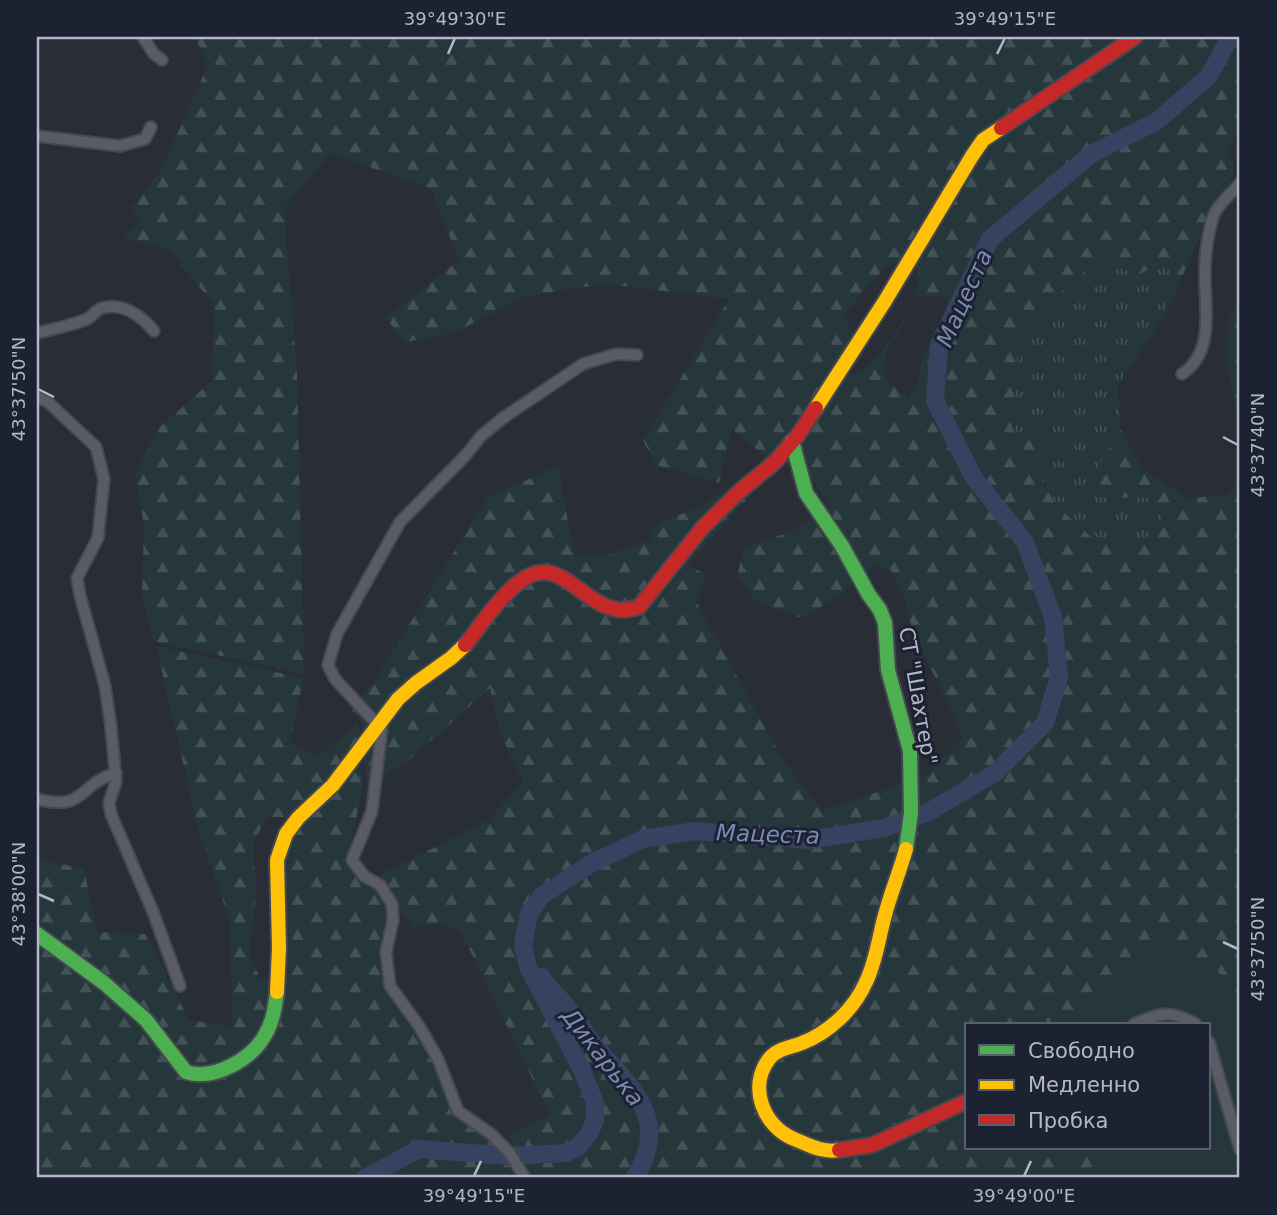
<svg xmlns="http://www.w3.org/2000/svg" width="1277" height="1215" viewBox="0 0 1277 1215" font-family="'DejaVu Sans',sans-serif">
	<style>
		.grass { fill: url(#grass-tufts) }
		.forest { fill: url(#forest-firs); fill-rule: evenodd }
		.garden { fill: #26373c }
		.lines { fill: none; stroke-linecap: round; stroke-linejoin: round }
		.river { stroke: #36425f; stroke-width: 18 }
		.street-casing { stroke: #45484f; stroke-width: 14 }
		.fast-casing { stroke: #45484f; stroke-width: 18 }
		.slow-casing { stroke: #45484f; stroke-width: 18 }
		.jam-casing { stroke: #45484f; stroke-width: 18 }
		.street { stroke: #595c64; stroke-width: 10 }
		.fast { stroke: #4caf50; stroke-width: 14 }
		.slow { stroke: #ffc107; stroke-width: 14 }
		.jam { stroke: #c62828; stroke-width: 14 }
		.ticks { fill: none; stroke: #b3b8c8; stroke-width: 2.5 }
		.labels { text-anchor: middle; stroke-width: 6; stroke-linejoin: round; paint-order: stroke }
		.street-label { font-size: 21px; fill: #b3b8c8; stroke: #1c2231 }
		.water-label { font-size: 23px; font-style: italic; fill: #7b8bb0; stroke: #1c2231 }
		.neatline { fill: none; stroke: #b3b8c8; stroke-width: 2.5 }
		.ticks-label { font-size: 18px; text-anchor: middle; fill: #b3b8c8 }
	</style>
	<defs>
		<pattern id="grass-tufts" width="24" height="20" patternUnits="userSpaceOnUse" patternTransform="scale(1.75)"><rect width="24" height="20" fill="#26373c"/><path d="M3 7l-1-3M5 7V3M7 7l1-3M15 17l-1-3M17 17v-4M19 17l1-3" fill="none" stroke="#435257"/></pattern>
		<pattern id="forest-firs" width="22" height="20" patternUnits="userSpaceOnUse" patternTransform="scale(1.75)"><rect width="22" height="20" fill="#26373c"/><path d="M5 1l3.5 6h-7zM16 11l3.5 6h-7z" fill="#435257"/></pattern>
	</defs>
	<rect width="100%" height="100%" fill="#292d36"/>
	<path class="grass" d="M1177,253L1166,312L1118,385L1121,430L1092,476L1125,496L1152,498L1163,522L1147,544L1091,537L1058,507L1012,432L1017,356L1030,319L1096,261L1140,274Z"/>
	<g class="forest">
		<path d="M195,37H1240V124L1229,153L1234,165L1233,177L1211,213L1166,312L1177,254L1140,274L1096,261L1030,319L1017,357L1012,432H1044L1050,455L1036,473L1058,507L1091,537L1147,544L1163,522L1152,498L1093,497L1092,476L1121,430L1144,471L1188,498L1229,495L1240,470V998L1215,969L1163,948L1077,1024H967V1147H1082L1125,1178H528L530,1173L508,1137L550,1115L460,930L438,924L412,928L376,877L489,820L523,782L499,731L490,688L408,761L367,785L361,721L352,710L375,680L488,497L558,466L574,556L607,555L649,541L657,523L701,507L750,472L763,482L687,565L707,575L696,601L780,755L822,811L927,775L963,737L912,628L902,591L891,570L877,566L864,571L838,597L801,618L756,601L737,576L744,547L791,532L831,508L804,467L771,461L732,429L719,483L656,465L643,440L729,299L605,284L525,296L454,333L405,342L386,318L459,260L431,189L331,153L284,208L297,374L304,674L153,641L142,594L144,525L135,473L160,427L212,381L214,305L170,250L124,238L142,220L131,207L160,172L208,65ZM913,255C934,293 886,349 860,374H838ZM905,261L859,338L850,331L846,312C864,294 879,264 905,261ZM915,295L942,297L952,306L934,342L924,353L917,386L908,399L884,376L886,350L904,324Z"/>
		<path d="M1240,292V435L1228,369L1229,320Z"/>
		<path d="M156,646L303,678L290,744L317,757L358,723L362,790L347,864L370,879L389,903V980L469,1122L505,1152L517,1178H37V858L84,869L97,932L145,934L189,1020L233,1027L229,918L199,831ZM268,817L298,818L278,860V984L260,978L249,955L256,894L253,841Z"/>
	</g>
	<path class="garden" d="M1163,948L1215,969L1240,998V1178H1125L1082,1147H1209V1024H1077Z"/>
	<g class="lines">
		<g class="river">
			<path d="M542,977C547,987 556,994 563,1002C573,1014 581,1028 591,1041C627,1085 674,1117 634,1178"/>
			<path d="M365,1178L419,1149L510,1156L566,1153L579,1146L590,1132L595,1120V1103L582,1070L528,967L523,944L529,914L541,896L592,863L643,839L695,831L808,840L884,828L928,812L995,773L1045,723L1059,677L1053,617L1025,542L974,478L935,401L939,345L990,239L1091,154L1157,121L1209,76L1230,37"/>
		</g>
		<defs>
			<g id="street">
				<path d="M143,37L154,54L162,60"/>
				<path d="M37,136L120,146L145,139L151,127"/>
				<path d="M37,333C53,329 69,326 85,320C92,318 95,310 102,308C123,302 142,317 154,331"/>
				<path d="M1182,374C1216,351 1204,306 1205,272C1205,254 1208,234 1213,217C1217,205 1232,193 1240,183"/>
				<path d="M37,397L48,402L96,447L104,479L98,538L77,578L80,595L105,686L111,727L116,782L109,803L111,814L153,912L180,986"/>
				<path d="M383,719L372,811L352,860L364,876L380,885L392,904L393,920L386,952L390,986L419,1026L438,1059L458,1111L491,1134L509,1152L525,1178"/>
				<path d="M376,723L335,679L328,665L337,634L400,522L466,455L481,436L503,418L583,364L616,354L637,355"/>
				<path d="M37,799C86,812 78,784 116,773"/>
				<path d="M1134,1024C1160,1013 1170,1009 1196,1024"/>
				<path d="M1209,1042L1240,1150"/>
			</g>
			<g id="fast">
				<path d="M792,441L806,493L842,546L869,595L880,610L885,623L888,670L910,751L911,813L906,849"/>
				<path d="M37,934L104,983L146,1020L186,1072C214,1081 252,1059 265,1035C273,1022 275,1007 277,992"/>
			</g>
			<g id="slow">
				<path d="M816,408L885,301L972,156L983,140L1001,128"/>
				<path d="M277,992L279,948L277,860L286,834L298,818L333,785L398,699L416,683L451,658L465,645"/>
				<path d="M839,1150C822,1153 809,1145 794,1139C763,1126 748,1087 769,1059C778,1048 790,1048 802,1043C830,1032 854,1009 866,982C876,962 879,936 885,915C891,892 900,871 906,849"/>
			</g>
			<g id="jam">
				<path d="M1001,128L1135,37"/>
				<path d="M465,645C482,624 497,600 518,583C560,548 581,609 623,610C628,610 634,608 639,607L703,527L741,490L775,462L798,435L816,408"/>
				<path d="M839,1150L872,1145L967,1101"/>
			</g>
		</defs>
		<use href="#street" class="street-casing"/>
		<use href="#fast" class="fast-casing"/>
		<use href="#slow" class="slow-casing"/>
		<use href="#jam" class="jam-casing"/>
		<use href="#street" class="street"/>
		<use href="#fast" class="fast"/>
		<use href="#slow" class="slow"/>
		<use href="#jam" class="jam"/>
	</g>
	<path class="ticks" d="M448,54L455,38M997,54L1005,38M38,389L54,397M1223,437L1238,445M38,894L54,901M1223,942L1238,949M474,1176L481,1161M1024,1176L1031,1161"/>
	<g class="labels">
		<g class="street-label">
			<text transform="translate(918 696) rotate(80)" y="7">СТ "Шахтер"</text>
		</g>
		<g class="water-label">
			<text transform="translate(964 298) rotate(-66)" y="8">Мацеста</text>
			<text transform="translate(768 834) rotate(2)" y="8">Мацеста</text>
			<text transform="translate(603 1057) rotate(52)" y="8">Дикарька</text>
		</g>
	</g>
	<rect width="1277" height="1215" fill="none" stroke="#1c2231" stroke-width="77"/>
	<rect x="965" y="1023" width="245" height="126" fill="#1c2231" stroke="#585e6d" stroke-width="2"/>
	<rect x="979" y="1045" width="35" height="10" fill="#4caf50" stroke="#585e6d" stroke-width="2"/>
	<text x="1028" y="1058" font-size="21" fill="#b3b8c8">Свободно</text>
	<rect x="979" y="1080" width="35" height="10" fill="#ffc107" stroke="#585e6d" stroke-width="2"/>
	<text x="1028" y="1092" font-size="21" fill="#b3b8c8">Медленно</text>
	<rect x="979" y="1115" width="35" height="10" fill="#c62828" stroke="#585e6d" stroke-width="2"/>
	<text x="1028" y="1128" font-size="21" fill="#b3b8c8">Пробка</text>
	<rect x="38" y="38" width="1200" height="1138" class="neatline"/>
	<g class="ticks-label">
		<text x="455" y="25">39°49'30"E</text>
		<text x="1005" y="25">39°49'15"E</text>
		<text transform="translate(19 389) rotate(-90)" y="6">43°37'50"N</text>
		<text transform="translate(1258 445) rotate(-90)" y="6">43°37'40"N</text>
		<text transform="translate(19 894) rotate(-90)" y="6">43°38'00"N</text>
		<text transform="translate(1258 949) rotate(-90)" y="6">43°37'50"N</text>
		<text x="474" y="1202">39°49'15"E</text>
		<text x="1024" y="1202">39°49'00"E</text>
	</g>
</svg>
